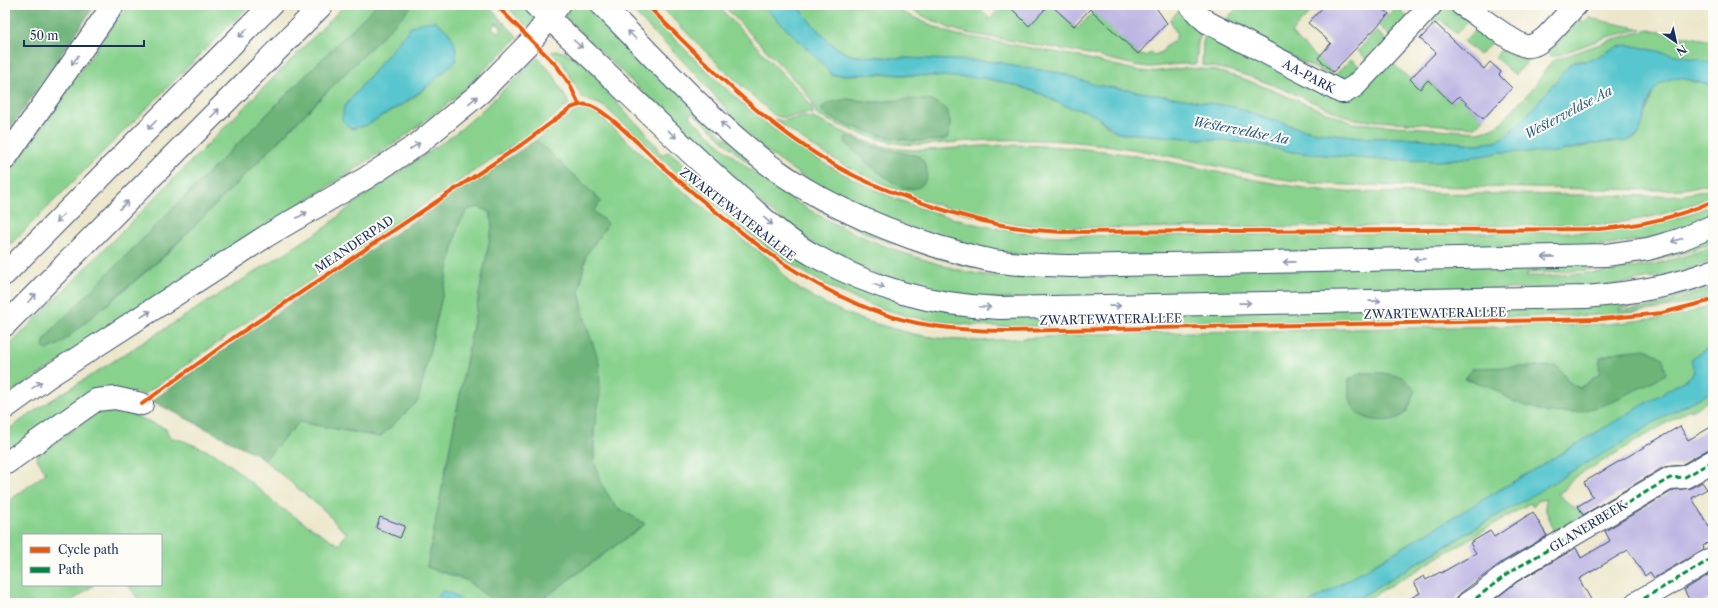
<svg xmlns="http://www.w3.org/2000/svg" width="1718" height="608" font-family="'Libre Caslon Text',serif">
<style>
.green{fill:#88d28e;stroke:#528076;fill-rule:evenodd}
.forest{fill:#6eb479;stroke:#44726c}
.water{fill:#59c6ce;stroke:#3a7a96}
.building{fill:#bdb6e3}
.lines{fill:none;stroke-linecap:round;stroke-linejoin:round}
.minor-casing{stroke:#3a4b6e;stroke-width:24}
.major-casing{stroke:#3a4b6e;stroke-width:24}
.highway-casing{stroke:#3a4b6e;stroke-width:24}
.minor{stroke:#fff;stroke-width:22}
.major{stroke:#fff;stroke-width:22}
.highway{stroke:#fff;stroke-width:22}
.quiet{stroke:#00873e;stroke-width:3;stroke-dasharray:6 3;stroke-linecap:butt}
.cycleway-casing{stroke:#fdfcf7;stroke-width:6}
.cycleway{stroke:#e8590c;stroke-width:4}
.oneway{stroke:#8d97ae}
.labels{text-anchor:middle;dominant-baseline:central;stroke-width:4;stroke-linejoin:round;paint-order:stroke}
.street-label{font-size:12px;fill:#1b2f5e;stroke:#fdfcf7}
.water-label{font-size:13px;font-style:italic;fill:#2e5c80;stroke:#fdfcf7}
</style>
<rect width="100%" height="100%" fill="#fdfcf7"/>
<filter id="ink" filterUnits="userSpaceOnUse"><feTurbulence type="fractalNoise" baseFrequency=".025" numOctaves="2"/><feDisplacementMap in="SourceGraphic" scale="8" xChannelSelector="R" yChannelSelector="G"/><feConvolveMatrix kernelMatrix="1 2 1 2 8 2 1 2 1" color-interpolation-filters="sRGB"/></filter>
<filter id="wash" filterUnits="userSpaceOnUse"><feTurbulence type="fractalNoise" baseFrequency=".012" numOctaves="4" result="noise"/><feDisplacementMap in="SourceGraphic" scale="16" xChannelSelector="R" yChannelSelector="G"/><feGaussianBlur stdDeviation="0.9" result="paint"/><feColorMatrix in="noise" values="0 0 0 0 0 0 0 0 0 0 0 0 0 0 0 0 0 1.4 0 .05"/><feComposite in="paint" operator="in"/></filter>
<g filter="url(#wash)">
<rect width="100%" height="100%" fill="#ece7cb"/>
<path class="green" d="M127,5H250L5,250V179Z
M345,5H376L54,328L44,341L77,330L166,255L413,5H487L502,21L498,25L496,23L492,28L498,33L502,28L499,26L503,22L518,37L455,98L401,139L5,397V350ZM411,27L453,40L456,49L455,61C442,73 404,110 387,112C377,113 355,109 344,107Z
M505,5H524L537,18L528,28Z
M571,5H591L723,136L930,253L1583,264L1713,235V243L1707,245C1648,267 1589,271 1527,273V276C1543,277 1560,275 1576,274C1623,271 1669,264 1713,246V261L1685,271L1606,287L1000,299L963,297L890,281L812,243L751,196L565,17V13ZM692,112C711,127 727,146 746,161C819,220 905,255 996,272V276C969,274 944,266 919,258C825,228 759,184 689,116Z
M626,5H641C679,43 716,82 757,116C840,184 947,229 1055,236L1599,232C1639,230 1675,220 1713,205V217L1653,238L1609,245L1077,257C1059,256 1040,257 1023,255C932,243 842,208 769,153C741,131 721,101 697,76C674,51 650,29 626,5Z
M661,5H717L804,96L813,108V114C800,111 787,122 774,115L720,66L660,6Z
M723,5H762L820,61L832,75L883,74L983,78L1007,83L1042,94L1055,102L1086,111L1096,116L1113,131L1122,134H1138L1252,143L1292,152L1370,159L1445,161L1500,152L1579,148L1595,143L1627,141L1638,136L1653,92L1661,84L1667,79L1681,78L1713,87V183L1683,189L1660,190L1347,185C1321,184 1296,182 1272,177C1210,166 1150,149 1087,143C1049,139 1011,139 973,141C949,142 926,146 903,144C873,140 844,128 817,115L813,103L804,90ZM847,99L875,102L898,100L950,120L949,133L947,138L942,140L912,141L882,136L845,124L824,114L822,108Z
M799,5H894L904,13L947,32L958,35L1076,56L1139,71L1150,72L1186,68L1213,70L1244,79L1353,123L1478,132L1491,129L1501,123L1532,89L1552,61L1614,39L1649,30L1713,41V63L1629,45L1587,61L1576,60L1569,65L1560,77L1529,113L1506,136L1495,142L1475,144L1410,138H1369L1317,132L1298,128L1234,107L1095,85L1061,73L1013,66L999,62L854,56C846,53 838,50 832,44C823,36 803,16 799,5Z
M900,5H976L990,19L1003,5H1008L1029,25L1049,5H1051L1077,29L1094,11L1138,54L1145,56L1151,53L1154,55L1162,52L1166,46L1174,41L1177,35L1170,20L1183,6L1204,27L1198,42L1196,64H1180L1150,67L1139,66L1084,53L966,33L949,28Z
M1232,5H1311L1314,8L1291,33L1335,75L1351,59L1363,70L1348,84L1222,23L1236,9Z
M1396,7L1410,20L1392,38L1378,25Z
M1447,7L1456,10L1470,20L1456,34L1440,19L1434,24L1428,18L1440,8Z
M1589,17L1593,19L1642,29L1607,37L1556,56H1550V51L1580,19L1584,22Z
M1479,26L1497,38L1479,55L1464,41Z
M1208,29L1329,95L1389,60L1420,88L1428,80L1452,103L1459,96L1483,119L1476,127L1360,120L1347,117C1300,97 1252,72 1202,65L1203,42Z
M1376,31L1388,42L1370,62L1358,51Z
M1506,45L1530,57L1529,60L1515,75L1495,57Z
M558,51C586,55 599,84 617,103C626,114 637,124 648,134L646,136L658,147V151L662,154L669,152L722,193L886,297L1583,305L1713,279V286C1683,297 1651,306 1619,308V310C1647,311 1687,298 1713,288V296C1678,307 1645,312 1608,315L1004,327C966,325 930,323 893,312C785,282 689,183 607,109L599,104L582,98L563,64L551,52Z
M538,57L554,76L569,104L545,124L250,320L145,394L107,390L5,458V432L36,410L326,227L361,198L455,134L477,115Z
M587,110L597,113L666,177L737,235L774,262L791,284L825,304L862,320L913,334L944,339L980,341L1095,334L1609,324L1684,315L1713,304V346C1699,353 1691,355 1694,373L1690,377L1309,603H537L645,524L615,506L600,482L594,461V431L587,327L579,292L586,255L608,224L593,211L601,201L536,140L575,112ZM1556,366L1570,383L1579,388L1586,384L1599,374L1578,412L1515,402L1489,386L1466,380ZM1360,373H1383L1403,378L1414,389C1405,420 1400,423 1368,418L1349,380Z
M804,117L813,118C836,128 859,141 883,146C916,154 949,148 982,146C1020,144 1057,146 1094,150C1180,159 1262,188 1348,192L1655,196L1683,195L1713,189V196C1675,213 1639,221 1598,225L1073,228C1050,227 1027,227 1004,222C946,212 878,185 827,155C808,144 791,131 774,119L782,121ZM846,143H863L874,147L918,156C925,161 927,167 927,176L913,189C891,186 862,159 846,143Z
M478,207L491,213L492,227L427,567L466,580L496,603H464L449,592H443L432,603H141L128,585H161V535H23V585H94L69,603H5V504L46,473L36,457L101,409L115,407L166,429L169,437L184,441L215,454L233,467L281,508L339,545L347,532L343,531L326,512L264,460L299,422L380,437L418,401L458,226L467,210Z
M1713,391V398L1691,411L1690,409L1571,480L1564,490L1558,494L1574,508L1578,506L1585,519L1563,533L1551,532L1554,530L1546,511L1545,499L1538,501L1533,507L1530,503L1361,603H1351L1666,415Z"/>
<path class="forest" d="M9,5H95L5,136V10Z
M376,5H413L166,254L60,344L47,350L43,347L44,342L54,328Z
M847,99C857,100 866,102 875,102C895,102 943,90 949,117C951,124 950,132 947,138L942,140L912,141L882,136L845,124L824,114L821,108L828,103Z
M847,136L874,147L918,156C934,168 927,194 905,188C890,184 858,155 846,143L845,138Z
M536,140L601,201L593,211L608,224L586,255L579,292L587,327L599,362L600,393L594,431V461L600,482L615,506L645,524L537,603H496L466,580L427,567L492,227L491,213L479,207L467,210L458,226L418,401L380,437L299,422L264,460L258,455L152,401C277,309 407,226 536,140Z
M1646,349L1663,358L1666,374L1638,389L1604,405L1578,412L1547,413L1515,402L1489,386L1465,379L1473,368L1557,366L1570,383L1579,388L1586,384L1599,374L1600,357L1618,352Z
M1360,373H1383L1403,377L1415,389C1412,396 1411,406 1406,412C1396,424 1367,423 1357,412C1348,403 1349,391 1349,380Z"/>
<path class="water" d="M762,5H799C803,16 823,36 832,44C838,50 846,53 854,56L999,62L1013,66L1061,73L1095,85L1234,107L1298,128L1317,132L1369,138H1410L1475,144L1495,142L1506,136L1529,113L1571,63C1577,59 1581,63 1587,61C1601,57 1614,45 1629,45L1713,63V87C1683,77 1660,68 1647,106C1644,116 1643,126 1638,135L1627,141L1595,143L1557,152H1500L1488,155L1438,161L1370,159L1292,152L1252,143L1138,134L1118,133L1096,116L1086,111L1065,106L1042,94L1007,83L983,78L883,74L832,75L820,61Z
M435,21C451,32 457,40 456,61L429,85L404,103L367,125L351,129L342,120L344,107L411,27L420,23Z
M1713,346V391L1666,415L1614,448L1570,472L1537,493L1475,528L1351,603H1309L1690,377L1694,372L1691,358Z
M443,591L449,592L464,603H453L447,599L441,603H432Z"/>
<g id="blocks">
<path class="building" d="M1008,5H1049L1029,26Z
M1051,5H1154L1167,23L1138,54L1090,9L1074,26Z
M1325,5H1379L1389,14L1333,72L1318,58L1331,43L1308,23Z
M1435,23L1484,69L1490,62L1501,72L1499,75L1512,88L1483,119L1459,96L1452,103L1428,80L1420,89L1410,79L1436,52L1420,39Z
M1680,426L1688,440L1713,426V449L1707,450L1681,465L1664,467L1583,515L1578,506L1593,497L1584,482Z
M1702,482L1707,489L1692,498L1709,527L1713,525V539L1703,546L1704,549L1654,578L1650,572L1645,576L1628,550L1579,579L1593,603H1490L1517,582L1576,548L1581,558L1610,541L1605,531L1674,490L1691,488Z
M1533,512L1547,536L1502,562L1461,593L1457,597L1456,603H1402L1420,593L1414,582L1424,576L1426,580L1440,572L1441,573L1476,553L1470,543L1490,531L1494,537Z
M380,517L405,526L400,538L376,528Z
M1708,575L1713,584V597L1703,603H1691L1684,590Z"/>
</g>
</g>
<g filter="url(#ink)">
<use href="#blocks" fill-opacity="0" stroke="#3a4b6e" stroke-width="1"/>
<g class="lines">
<g class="minor-casing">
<path id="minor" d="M1190,5L1198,14L1207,22L1341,92H1345L1355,86L1431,5
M1462,5C1475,13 1514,44 1526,46C1534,47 1540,42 1546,37L1576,5
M5,464L96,400L115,398L142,404
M1468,603L1479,596L1510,572L1670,478L1685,477L1713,461
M1636,603L1713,558"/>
</g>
<g class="major-casing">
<path id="major" d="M535,5C600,65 662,128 727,186C755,210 782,238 815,256C874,289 931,305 999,308L1586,297C1630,293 1672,287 1713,271
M602,5C656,59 708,118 768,164C818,202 877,227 936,246C957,252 979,259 1001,262C1024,265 1047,265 1070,266L1606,255L1648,249L1679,240L1713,226"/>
</g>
<g class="highway-casing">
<path id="highway" d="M5,159L113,5
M5,274L271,5
M5,325L322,5
M5,408L48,377L268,235L366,178L418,144L480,93L532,40L559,5"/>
</g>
<use href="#minor" class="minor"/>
<use href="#major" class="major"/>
<use href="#highway" class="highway"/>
<path class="quiet" d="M1468,603L1479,596L1510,572L1670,478L1685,477L1713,461
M1636,603L1713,558"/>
<g class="cycleway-casing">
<path id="cycleway" d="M496,5L557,66L570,85L579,104
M647,5C709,67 770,132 849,173C876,187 905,197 934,207C978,221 1014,230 1061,232L1599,229C1639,226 1676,218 1713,201
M142,404L233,338L521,145L571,108C577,106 582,103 588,105C607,109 653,159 671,174C744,236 820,303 917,323C947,329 977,331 1007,331L1601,319L1662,313L1713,300"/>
</g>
<use href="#cycleway" class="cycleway"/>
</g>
<defs><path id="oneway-shaft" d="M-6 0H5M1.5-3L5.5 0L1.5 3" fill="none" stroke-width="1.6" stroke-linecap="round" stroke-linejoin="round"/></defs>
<g class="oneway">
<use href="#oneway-shaft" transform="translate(243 33) rotate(135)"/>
<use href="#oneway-shaft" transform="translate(632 35) rotate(-135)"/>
<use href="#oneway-shaft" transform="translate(578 44) rotate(42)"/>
<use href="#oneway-shaft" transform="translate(75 60) rotate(125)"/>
<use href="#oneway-shaft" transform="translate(473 100) rotate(-41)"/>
<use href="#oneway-shaft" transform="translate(215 113) rotate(-45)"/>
<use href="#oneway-shaft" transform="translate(152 125) rotate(135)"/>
<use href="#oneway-shaft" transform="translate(725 126) rotate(-137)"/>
<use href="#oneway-shaft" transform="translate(672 134) rotate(44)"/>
<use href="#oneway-shaft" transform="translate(415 146) rotate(-34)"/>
<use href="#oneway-shaft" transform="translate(124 205) rotate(-45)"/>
<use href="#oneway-shaft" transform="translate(302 215) rotate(-30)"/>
<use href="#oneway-shaft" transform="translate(60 218) rotate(135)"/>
<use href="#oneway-shaft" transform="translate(768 221) rotate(41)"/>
<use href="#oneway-shaft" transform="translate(1677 240) rotate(162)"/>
<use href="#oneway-shaft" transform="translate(1548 257) rotate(179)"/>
<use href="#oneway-shaft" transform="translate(1419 259) rotate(179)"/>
<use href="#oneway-shaft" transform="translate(1289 262) rotate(179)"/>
<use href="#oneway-shaft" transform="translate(879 286) rotate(18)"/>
<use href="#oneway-shaft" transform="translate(32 298) rotate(-45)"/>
<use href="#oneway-shaft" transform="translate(1375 301) rotate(-1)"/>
<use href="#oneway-shaft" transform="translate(1245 303) rotate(-1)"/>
<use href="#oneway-shaft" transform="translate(1115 306) rotate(-1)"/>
<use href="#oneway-shaft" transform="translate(985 307) rotate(3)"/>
<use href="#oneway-shaft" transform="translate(146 314) rotate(-33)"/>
<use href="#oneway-shaft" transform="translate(37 385) rotate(-35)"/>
</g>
</g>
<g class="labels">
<g class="street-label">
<text transform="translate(1309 76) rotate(28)">AA-PARK</text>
<text transform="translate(738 214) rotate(38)">ZWARTEWATERALLEE</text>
<text transform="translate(354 244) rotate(-34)">MEANDERPAD</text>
<text transform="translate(1435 313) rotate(-1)">ZWARTEWATERALLEE</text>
<text transform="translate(1111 319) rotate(-1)">ZWARTEWATERALLEE</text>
<text transform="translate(1588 526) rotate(-31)">GLANERBEEK</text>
</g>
<g class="water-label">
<text transform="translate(1568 112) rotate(-28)">Westerveldse Aa</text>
<text transform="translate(1241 130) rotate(11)">Westerveldse Aa</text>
</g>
</g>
<rect width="1718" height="608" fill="none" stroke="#fdfcf7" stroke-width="20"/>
<rect x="22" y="534" width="140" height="52" fill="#fdfcf7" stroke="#a3aaba"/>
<rect x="30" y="547" width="20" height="6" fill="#e8590c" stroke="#a3aaba"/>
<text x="58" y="554" font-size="12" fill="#1b2f5e">Cycle path</text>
<rect x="30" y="567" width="20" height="6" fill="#00873e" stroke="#a3aaba"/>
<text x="58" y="574" font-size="12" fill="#1b2f5e">Path</text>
<g transform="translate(1676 42) rotate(146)" stroke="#fdfcf7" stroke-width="3" paint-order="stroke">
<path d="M0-3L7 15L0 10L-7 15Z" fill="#1b2f5e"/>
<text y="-6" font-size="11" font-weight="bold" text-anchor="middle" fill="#1b2f5e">N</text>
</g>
<path d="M24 40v6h120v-6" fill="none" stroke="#1b2f5e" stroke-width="2"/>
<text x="30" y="40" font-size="12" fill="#1b2f5e" stroke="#fdfcf7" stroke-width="3" paint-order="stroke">50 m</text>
</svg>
